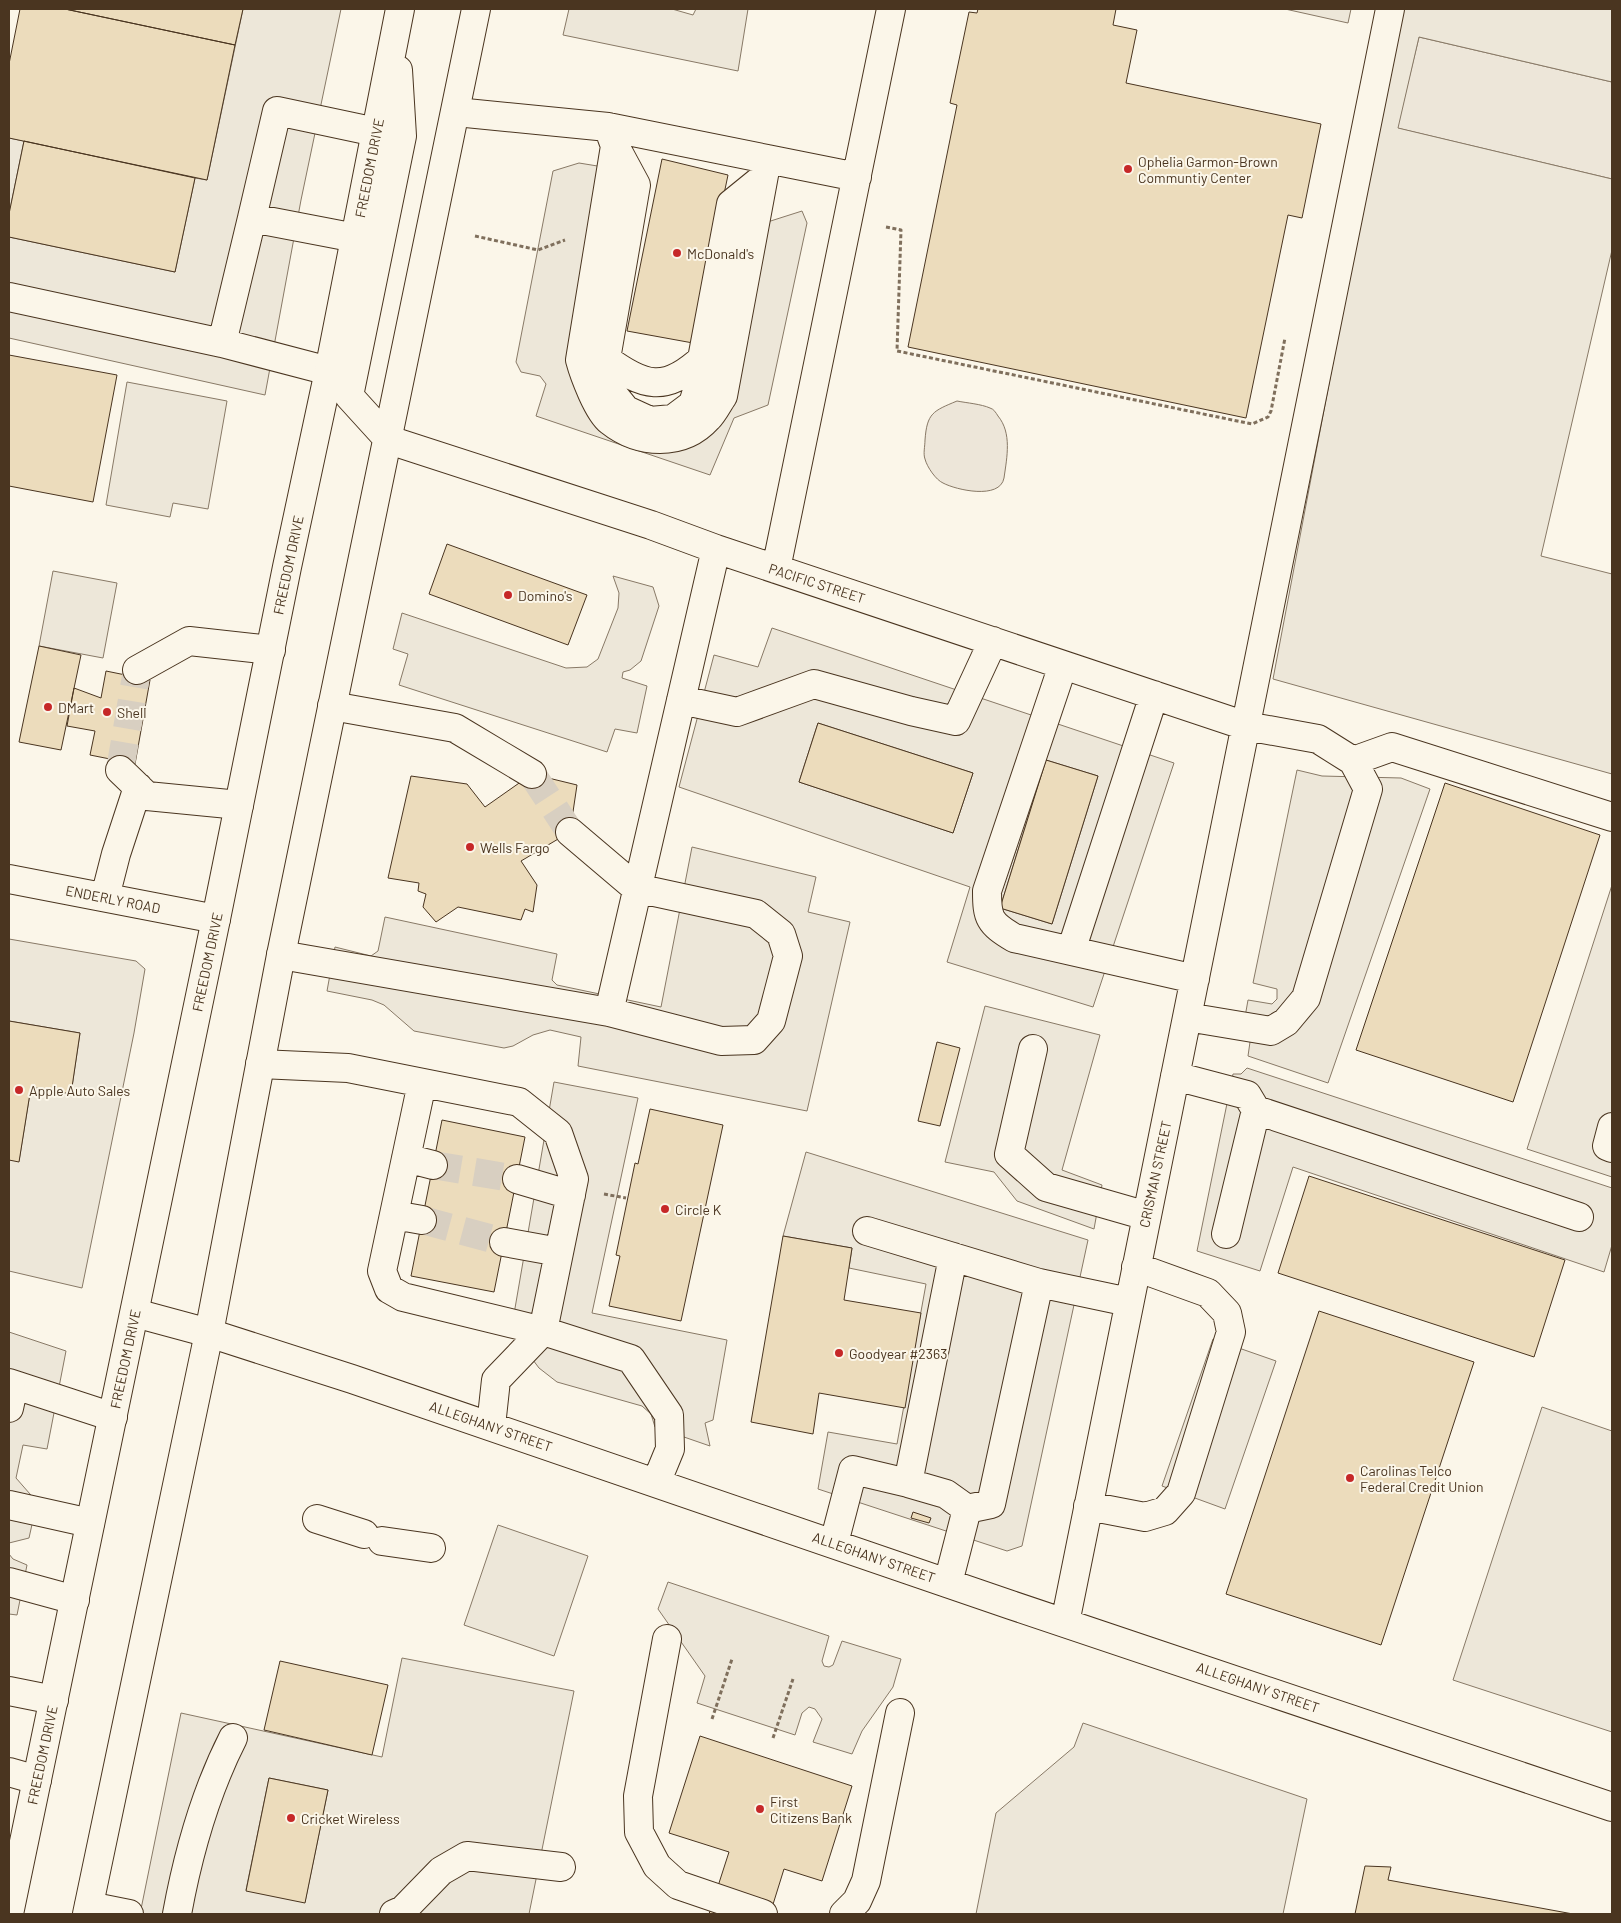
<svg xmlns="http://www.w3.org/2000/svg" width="1621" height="1923" font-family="Barlow,sans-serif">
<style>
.green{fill:#ede6d9;stroke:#887966}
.parking{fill:#ede7d9;stroke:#887966;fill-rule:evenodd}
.building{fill:#ecdcbc;stroke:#4a3520}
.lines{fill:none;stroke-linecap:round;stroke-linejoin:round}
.minor-tunnel{stroke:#d8cfc1;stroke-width:28;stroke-dasharray:28 14;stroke-linecap:butt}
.minor-casing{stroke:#4a3520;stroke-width:30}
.major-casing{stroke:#4a3520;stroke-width:30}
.path{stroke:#7f6f5c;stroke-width:3;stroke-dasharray:4 2.5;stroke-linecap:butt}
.minor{stroke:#fbf6e9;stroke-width:28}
.major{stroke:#fbf6e9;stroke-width:28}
.poi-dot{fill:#c62828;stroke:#fbf6e9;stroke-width:2}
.labels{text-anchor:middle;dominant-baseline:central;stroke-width:4;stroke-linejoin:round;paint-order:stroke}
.poi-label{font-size:14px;fill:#4a3520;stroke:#fbf6e9;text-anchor:start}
.street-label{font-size:14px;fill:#4a3520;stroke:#fbf6e9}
</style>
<rect width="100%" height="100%" fill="#fbf6e9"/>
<path class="green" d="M1419,37L1612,82V179L1397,128Z
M957,401C967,403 981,404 990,408C994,409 996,413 998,416C1012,433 1007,457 1004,478C1000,500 956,490 943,483C936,480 927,467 925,459C923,454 925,446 925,440C927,413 933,411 957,401Z"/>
<path class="parking" d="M243,9H341L301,200L265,395L9,338V237L175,272L195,178L207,180Z
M569,9H672L693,15L696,9H748L738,71L563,35Z
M1285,9H1351L1348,23Z
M1400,9H1612V82L1419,37L1398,128L1612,179V250L1541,556L1612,574V774L1273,679Z
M9,138L24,141L9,214Z
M579,163L622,170L610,406L682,427L733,233L802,211L807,223L768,405L734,418L710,475L536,416L546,384L540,376L521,372L516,362L553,171Z
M127,382L227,401L208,509L173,503L170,517L106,505Z
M53,571L117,583L103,658L39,646Z
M613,576L653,587L659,606L641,661L630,670L623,672L622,678L647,686L637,733L615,729L607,752L399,685L408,654L393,649L402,613L566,668L587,667L598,659L618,608L619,593Z
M772,628L1174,763L1093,1007L947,962L970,887L679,787L714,655L758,667ZM818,723L973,773L953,833L799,782ZM1046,760L1098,776L1052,924L1000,908Z
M1297,770L1322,776L1401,778L1430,789L1328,1083L1248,1056L1250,1042L1242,1034L1248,1000L1272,1004L1277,999V989L1253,983Z
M692,847L816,877L808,912L850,922L807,1111L578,1066L581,1037L550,1030L533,1035L513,1046L504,1048L414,1031L384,1005L372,1000L327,991L335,947L371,956L378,951L385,917L557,954L552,980L557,985L661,1007Z
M1612,885V1177L1527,1149Z
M9,939L136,961L145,969L134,1033L82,1288L9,1271V1160L19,1161L31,1087L71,1093L80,1033L9,1021Z
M985,1006L1100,1035L1062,1170L1102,1185L1094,1229L1017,1201L994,1172L945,1162Z
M1247,1068L1612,1188V1245L1604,1272L1293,1167L1260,1271L1197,1251L1233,1074H1241Z
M554,1082L638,1098L592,1313L727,1340L713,1420L705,1423L710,1446L655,1427L651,1414L642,1406L557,1382L539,1368L518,1340L514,1314Z
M806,1152L1088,1240L1022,1546L1007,1551L818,1489L828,1432L897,1444L926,1284L849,1268L852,1248L783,1236Z
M9,1332L66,1351L47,1449L23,1445L16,1478L37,1502L29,1538L9,1543Z
M1213,1339L1276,1361L1225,1509L1162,1486Z
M1542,1407L1612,1431V1732L1453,1680Z
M498,1525L588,1556L554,1656L464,1625Z
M9,1554L13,1559L27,1565L17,1615L9,1614Z
M668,1582L829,1636L822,1661L824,1666L829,1667L833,1665L842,1641L901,1659L893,1687L862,1731L852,1754L813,1742L822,1719L815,1709L809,1707L802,1713L795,1735L697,1703L705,1676L658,1609Z
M402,1658L574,1691L529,1914H140L181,1713L382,1757ZM269,1778L328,1790L305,1902L246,1890Z
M1083,1723L1307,1799L1283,1914H976L996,1813L1074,1747Z"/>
<path class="building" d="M20,9H65L235,45L207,180L9,138V64Z
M65,9H243L235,45Z
M978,9H1116L1113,25L1137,30L1126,83L1321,124L1302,218L1288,215L1246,418L908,347L957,105L950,103L969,12L977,13Z
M24,141L195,178L175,272L9,237V214Z
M662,159L728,175L693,343L627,331Z
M9,355L117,375L93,502L9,486Z
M447,544L587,595L568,645L429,594Z
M39,646L81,655L61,750L19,742Z
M106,671L150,680L135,764L90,755L95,731L67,726L74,688L101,698Z
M818,723L973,773L953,833L799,782Z
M1046,760L1098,776L1052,924L1000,908Z
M532,774L577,785L570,832L521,861L537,885L533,912L525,909L521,920L458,907L436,922L423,907L426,894L418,891L419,883L388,878L411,776L467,784L485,807Z
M1445,783L1600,835L1513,1102L1356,1050Z
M9,1021L80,1033L71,1094L31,1087L19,1162L9,1160Z
M937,1042L960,1048L940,1126L918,1121Z
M650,1109L723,1125L681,1321L609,1306L620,1256L616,1255L635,1163L638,1164Z
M442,1120L525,1137L494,1292L411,1276Z
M1309,1176L1565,1260L1534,1357L1278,1273Z
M783,1236L852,1248L844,1300L921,1313L905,1408L819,1393L813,1434L751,1422Z
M1319,1311L1474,1362L1381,1645L1226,1594Z
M913,1512L931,1518L929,1523L911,1518Z
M280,1661L388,1685L372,1755L264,1730Z
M700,1736L852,1786L822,1881L784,1869L770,1914H709L729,1852L669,1833Z
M269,1778L328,1790L305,1903L246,1891Z
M1365,1866L1391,1867L1388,1880L1573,1914H1355Z"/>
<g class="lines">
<path class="minor-tunnel" d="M120,770L137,670
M532,774L570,832
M433,1165L517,1179
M422,1220L504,1242"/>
<g class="minor-casing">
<path id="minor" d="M456,112L608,127
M608,127L767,159L723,396C718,403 714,412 708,418C682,447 639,444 610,421C598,412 584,375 580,360L615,146Z
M615,146L636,185L606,359L613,394L626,410L650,421L673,419L693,404L701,377L702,359L731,204L763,178
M767,159L857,177
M252,218L277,111L376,132
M9,297L222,343L329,371
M222,343L252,218L356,238
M606,359C644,387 665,393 702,359
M389,440L651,525L716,549L1246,726L1318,739L1353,761L1368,789L1306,998L1286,1022L1271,1031L1187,1017
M776,569L891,9
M1063,665L987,891C987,918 989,923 1014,938L1195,979
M137,670L189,641L271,650
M681,700L737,712L814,684L911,711L956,721L993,641
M332,706L455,728L532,774
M1353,761L1392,747L1612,817
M120,770L147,796L239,805
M9,879L216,919
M105,897L116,854L138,787
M1071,951L1154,695
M281,955L609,1012L721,1041L754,1040L771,1021L788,956L781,934L756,914L636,888L570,832
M609,1012L716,549
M1033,1049L1009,1154L1046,1187L1147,1216
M260,1064L348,1068L519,1102L558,1133L574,1179L543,1331L496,1380L491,1426
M1175,1076L1247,1095L1256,1110L1226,1234
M422,1083L382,1271L389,1289L403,1297L543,1331L631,1359L669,1415L670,1449L656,1483
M1256,1110L1579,1217
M1612,1127L1607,1146L1612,1148
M406,1158L433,1165
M517,1179L571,1195
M394,1215L422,1220
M867,1231L1039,1283L1129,1302
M504,1242L559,1252
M953,1257L908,1483L946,1494L967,1509L991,1504L1039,1283
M135,1313L209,1333L352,1379L1011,1605L1612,1807
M9,1383L113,1417
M9,1408L14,1385
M9,1505L90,1523
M1088,1506L1145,1517L1165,1511L1181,1493L1231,1332L1227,1313L1208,1293L1136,1267
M317,1519L364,1534
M382,1541L431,1548
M834,1543L853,1470L908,1483
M9,1582L75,1600
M948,1583L967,1509
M1065,1623L1390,9
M667,1639L638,1796L639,1832L657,1866L678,1885L763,1914
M9,1691L54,1700
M9,1772L37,1780
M89,1906L129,1914
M177,1914C188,1854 205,1793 233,1738
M394,1914L403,1910L441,1871L467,1856L561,1867
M844,1914L857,1901L866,1881L900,1713"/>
</g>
<g class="major-casing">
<path id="major" d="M389,440L349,396L402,136L398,70
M9,1914L216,919L287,567L329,371L400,9
M87,1914L209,1333L281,955L476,9"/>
</g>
<path class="path" d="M886,227L901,230L897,351L1252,424L1268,417L1271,411L1285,338
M475,236L538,250L565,240
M604,1194L626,1198
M712,1719L732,1659
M773,1738L793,1679"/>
<use href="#minor" class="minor"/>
<use href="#major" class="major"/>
</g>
<g class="poi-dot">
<circle cx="1128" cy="169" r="5"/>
<circle cx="677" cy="253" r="5"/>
<circle cx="508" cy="595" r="5"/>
<circle cx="48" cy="707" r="5"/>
<circle cx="107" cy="712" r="5"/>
<circle cx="470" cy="847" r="5"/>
<circle cx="19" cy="1090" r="5"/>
<circle cx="665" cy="1209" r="5"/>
<circle cx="839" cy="1353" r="5"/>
<circle cx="1350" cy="1478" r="5"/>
<circle cx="760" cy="1809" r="5"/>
<circle cx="291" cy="1818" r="5"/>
</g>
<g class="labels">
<g class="poi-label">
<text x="1138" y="161">Ophelia Garmon-Brown<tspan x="1138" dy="16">Communtiy Center</tspan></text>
<text x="687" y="253">McDonald's</text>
<text x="518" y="595">Domino's</text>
<text x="58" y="707">DMart</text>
<text x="117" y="712">Shell</text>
<text x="480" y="847">Wells Fargo</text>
<text x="29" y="1090">Apple Auto Sales</text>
<text x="675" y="1209">Circle K</text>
<text x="849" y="1353">Goodyear #2363</text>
<text x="1360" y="1470">Carolinas Telco<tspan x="1360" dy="16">Federal Credit Union</tspan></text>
<text x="770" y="1801">First<tspan x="770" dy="16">Citizens Bank</tspan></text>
<text x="301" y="1818">Cricket Wireless</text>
</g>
<g class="street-label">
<text transform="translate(369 168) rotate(-79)">FREEDOM DRIVE</text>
<text transform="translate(288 565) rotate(-78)">FREEDOM DRIVE</text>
<text transform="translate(817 583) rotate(18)">PACIFIC STREET</text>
<text transform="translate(113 899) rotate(11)">ENDERLY ROAD</text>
<text transform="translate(207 962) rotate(-78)">FREEDOM DRIVE</text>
<text transform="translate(1155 1174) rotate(-78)">CRISMAN STREET</text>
<text transform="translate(125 1359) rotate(-78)">FREEDOM DRIVE</text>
<text transform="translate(491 1426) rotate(19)">ALLEGHANY STREET</text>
<text transform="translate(874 1557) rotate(19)">ALLEGHANY STREET</text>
<text transform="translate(1258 1687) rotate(19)">ALLEGHANY STREET</text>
<text transform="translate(42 1755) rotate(-78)">FREEDOM DRIVE</text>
</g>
</g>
<rect width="1621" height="1923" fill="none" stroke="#4a3520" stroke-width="20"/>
</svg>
